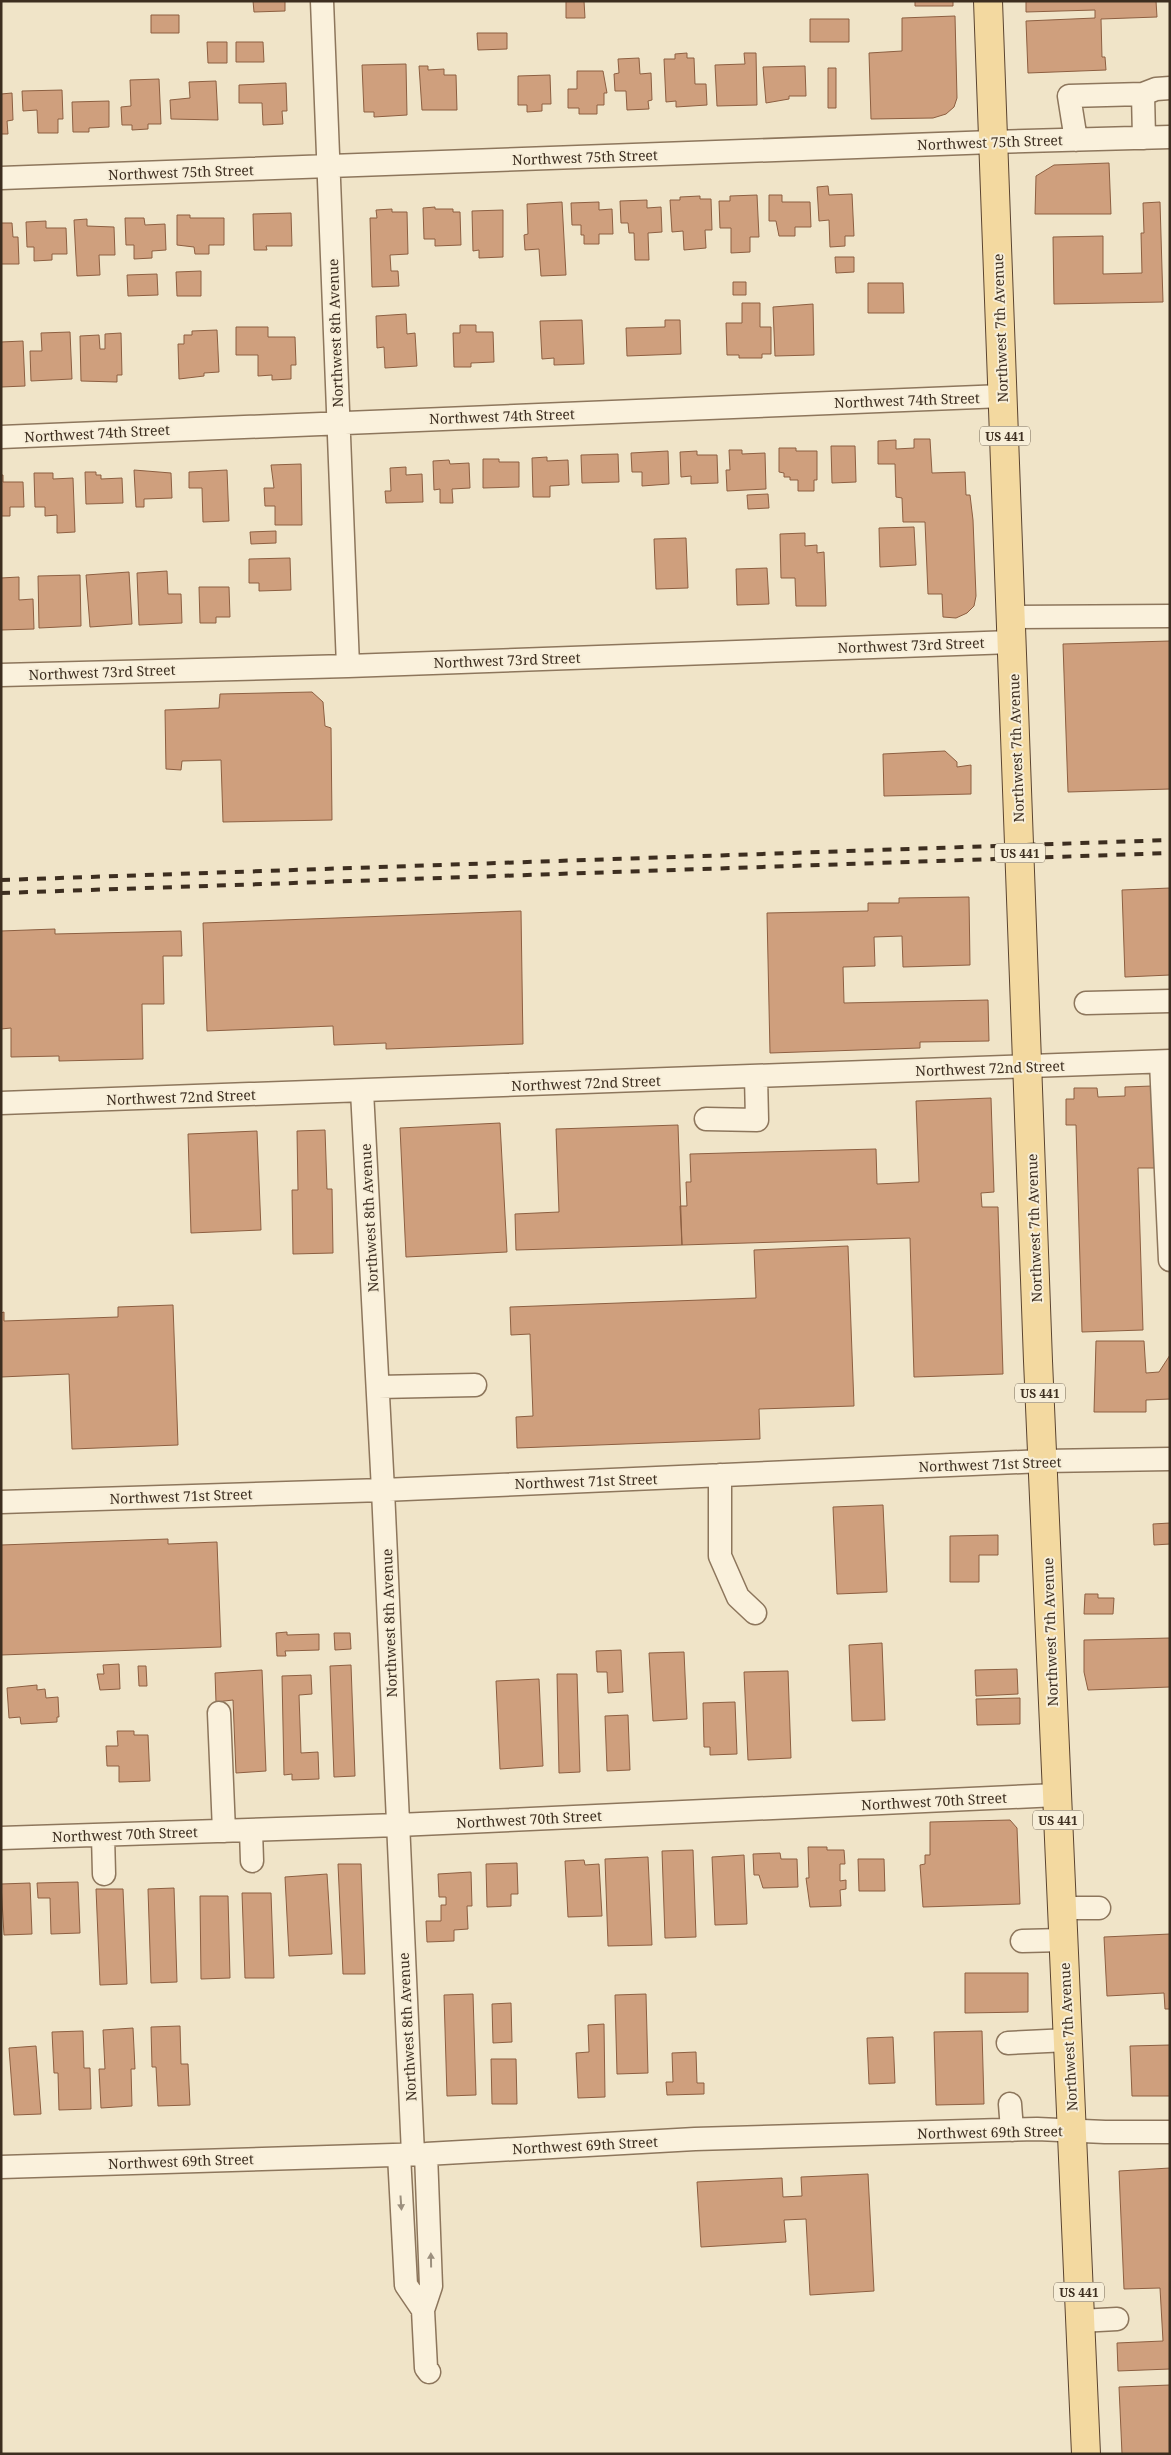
<svg xmlns="http://www.w3.org/2000/svg" width="1171" height="2455" font-family="'Noto Serif',serif">
<style>
.building{fill:#cf9f7d;stroke:#8d5f41}
.lines{fill:none;stroke-linecap:round;stroke-linejoin:round}
.minor-casing{stroke:#8d765c;stroke-width:25}
.major-casing{stroke:#5b4430;stroke-width:30}
.minor{stroke:#faf1dc;stroke-width:22}
.major{stroke:#f3d9a0;stroke-width:28}
.rail{stroke:#3d2e20;stroke-width:4;stroke-dasharray:9 9;stroke-linecap:butt}
.oneway{fill:#9c907e}
.labels{text-anchor:middle;dominant-baseline:central;stroke-width:4;stroke-linejoin:round;paint-order:stroke}
.shield{fill:#f7eed8;stroke:#756857;stroke-width:1}
.shield-label{font-size:12px;font-weight:bold;fill:#3d2e20}
.street-label{font-size:14px;fill:#3d2e20;stroke:#f7eed8}
</style>
<rect width="100%" height="100%" fill="#f0e4c8"/>
<path class="building" d="M253,1H285V11L254,12Z
M562,1H584L585,18H566V1Z
M915,1H953V6H915Z
M1026,1H1156L1157,17L1101,19L1102,57H1105L1106,70L1028,73L1026,21L1095,18V10L1026,12Z
M151,15H179V33H151Z
M955,16L957,98L954,107L946,114L933,118L871,119L869,53L902,51V18Z
M810,19H849V42H810Z
M477,33H507V49L478,50Z
M207,42H227V63H208Z
M236,42H263L264,62H236Z
M687,53V58H694L695,84H706L707,105L676,107V101L666,102L664,59H675V54Z
M744,53H756L757,105L717,106L715,65L745,64Z
M639,58L640,74L651,73L652,100L648,101L649,109L627,110L626,91H615L614,74L619,73L618,59Z
M406,64L407,115L374,117V112H364L362,65Z
M419,66H428V70L444,69V75H456L457,110H422Z
M805,66L806,96H789V99L766,103L763,67Z
M828,68H836V108H828Z
M577,71H603L607,93H604V105H597V114H579V108H568V89H577Z
M550,75L551,104H542V111L527,112V105H518V76Z
M159,79L161,124H148V129L132,130V125H122L121,107L131,106L130,80Z
M216,81L218,120L171,119L170,100L190,98L189,82Z
M286,83L287,111H282L283,124L263,125L262,103H239V85Z
M62,90L63,119H58V133H38L37,110L23,111L22,91Z
M12,93L13,120L7,121L8,134H1V94Z
M109,101V127L89,128V132H73L72,102Z
M1109,163L1111,214H1035L1036,176L1054,165Z
M828,186L829,195L852,194L854,236H845V246L830,247L829,220L819,221L817,187Z
M757,195L759,237H750V252L731,253V228H720L719,201H730V196Z
M769,195H782V202H810L811,227H795V236H779L776,221H769Z
M700,196V199H711L712,230H705L706,248L684,250L683,231L672,232L670,200H680V197Z
M647,200V208L661,207L662,232L648,233L649,260H635L634,233H629L628,223H621L620,201Z
M562,202L566,275L541,276L539,249L525,250L524,235L528,234L527,204Z
M599,202V210L612,209L613,234H599V244H584V235H581V225H572L571,203Z
M1160,202L1163,302L1054,304L1053,237L1103,236V274L1142,273L1141,233H1144L1143,203Z
M435,207V209H453V212H460L461,245L435,246V239H424L423,208Z
M392,209V212H407L408,254L390,255L391,271H398L399,286L372,287L370,218H377L376,210Z
M503,210V257L479,258V250L473,251L472,211Z
M291,213L292,246H266L267,250H254L253,214Z
M177,215H190V218H224V245H209V254H195L194,247L177,245Z
M125,218H144L145,225L165,224L166,250L152,251V258L134,259V245H126Z
M87,219V226L114,227L115,255H99L100,275L77,276L74,220Z
M46,221V228H66L67,254H52V260L34,261V247H27L26,222Z
M1,223H12L13,237H18L19,264H1Z
M835,257H854V272L836,273Z
M201,271V296H177L176,272Z
M157,274L158,295L128,296L127,275Z
M733,282H746V295H733Z
M868,283H903L904,313H868Z
M742,303H760V327H771V354H762V358H739V355H727L726,323H742Z
M813,304L814,355L775,356L773,307Z
M406,314L407,334L415,333L417,366L385,368L384,347L377,348L376,316Z
M582,320L584,364L554,365V358L542,359L540,321Z
M665,320H680L681,354L627,356L626,328L665,327Z
M460,325H476V332H493L494,362L471,363V367H454L453,333H460Z
M236,327H268V337H295L296,365H291V379L272,380V375L258,376V355H236Z
M217,330L219,372L204,373V376L179,379L178,344H184V335H192V331Z
M70,332L72,379L31,381L30,351H42L41,333Z
M121,333L122,375H117V382L81,381L80,336L99,335L100,349H105V334Z
M23,341L25,386L1,387V342Z
M914,439H930L932,473L965,472L966,495H970L973,520L976,596L974,606L967,613L956,618L943,617L942,594H928L925,522H903L902,498L896,497L895,464H878V441L896,440V449L914,448Z
M831,446H855L856,482L832,483Z
M779,448H796V451H817V480H814V491H798V480H790V477H784V473L779,472Z
M729,450H742V454L765,453L766,489L727,491L726,470H730Z
M668,451L669,484L642,486V472H632L631,453Z
M697,451V455H717L718,483L691,484V476L681,477L680,452Z
M618,454L619,482L582,483L581,455Z
M547,457V461L568,460L569,485L550,486V497H533L532,458Z
M483,459H499V462H519V487L483,488Z
M449,460L450,464L469,463L470,488L452,489L453,503H440V489L434,490L433,461Z
M301,464L302,525H275V506H265L264,488H274L271,465Z
M406,467V475L422,474L423,502L386,503L385,491H391L390,468Z
M134,470L171,473L172,498L144,499V507H136Z
M227,470L229,521L203,522L202,488H189V472Z
M85,472H96V475H101V479L122,478L123,503L86,504Z
M34,473H53V479L73,478L75,532L57,533V515L45,516V507H35Z
M1,475H3V482H23L24,507H10V516H1Z
M768,494L769,508L748,509L747,495Z
M914,527L916,565L880,567L879,528Z
M276,531V543L251,544L250,532Z
M805,533V546L817,545V553L824,552L826,606H796L795,578H781L780,534Z
M686,538L688,588L656,589L654,539Z
M290,558L291,590L259,591V583H249V559Z
M767,568L769,604L737,605L736,569Z
M167,571L168,594H181L182,623L139,625L137,573Z
M129,572L132,624L90,627L86,575Z
M80,575L81,626L39,628L38,576Z
M19,577V600L33,599L34,629L1,630V578Z
M199,587H229L230,617H216V623H200Z
M1170,641V789L1068,792L1063,644Z
M312,692L323,702L325,726L331,728L332,820L223,822L221,760L182,761L181,770L166,769L165,710L219,708L220,694Z
M945,751L957,762V767L971,765V794L884,796L883,754Z
M1170,888V975L1125,977L1122,890Z
M969,897L970,965L903,967L902,936L874,937L875,966L843,967L844,1003L988,1000L989,1041L920,1042V1048L770,1053L767,913L868,911V903H899V898Z
M521,911L523,1044L386,1049V1043L334,1045L333,1026L207,1031L203,923Z
M55,929V934L181,931L182,956H163L164,1004H142L143,1059L59,1061V1056L11,1057V1028L1,1029V931Z
M1152,1086L1158,1168H1138L1143,1330L1082,1332L1076,1125H1066V1099H1074V1088H1097L1098,1097L1125,1096V1087Z
M991,1098L994,1192L981,1193L982,1207H998L1003,1374L914,1377L910,1238L682,1245L680,1206H687L686,1182H691L690,1154L876,1149L877,1184L919,1182L916,1101Z
M500,1123L507,1252L406,1257L400,1128Z
M678,1125L682,1245L516,1250L515,1214L559,1212L556,1129Z
M325,1130L327,1189H332L333,1253L293,1254L292,1190H298L297,1131Z
M257,1131L261,1230L191,1233L188,1134Z
M848,1246L854,1406L759,1409L760,1439L517,1448L516,1417L533,1416L530,1334L511,1335L510,1307L756,1298L754,1250Z
M173,1305L178,1445L72,1449L69,1374L1,1377V1313L4,1312V1321L118,1317V1307Z
M1096,1341H1144L1146,1373L1159,1372L1170,1355V1399L1146,1400V1412H1094Z
M883,1505L887,1592L837,1594L833,1507Z
M1170,1523V1544L1154,1545L1153,1524Z
M998,1535V1555H979V1582H950V1536Z
M168,1539V1544L217,1542L221,1647L1,1655V1545Z
M1085,1594H1098V1598H1114L1113,1614H1084Z
M287,1632V1635L319,1634V1650L285,1651L286,1656H277L276,1633Z
M334,1633H350L351,1649L335,1650Z
M1170,1638V1687L1088,1690L1084,1672V1640Z
M882,1643L885,1720L852,1721L849,1645Z
M621,1650L623,1692L608,1693L607,1672H597L596,1651Z
M684,1652L687,1719L653,1721L649,1653Z
M119,1664L120,1689L100,1690L97,1674H104L103,1665Z
M351,1665L355,1776L334,1777L330,1666Z
M138,1666H146L147,1686H139Z
M1017,1669L1018,1694L976,1696L975,1670Z
M262,1670L266,1771L236,1773L233,1700L216,1702L215,1673Z
M788,1671L791,1758L748,1760L744,1672Z
M557,1674H577L580,1772L559,1773Z
M311,1675L312,1694L299,1695L301,1753L318,1752L319,1779L292,1780V1774L284,1775L282,1676Z
M539,1679L543,1766L500,1769L496,1681Z
M37,1685V1690L45,1689L46,1698L58,1697L59,1717H57V1722L21,1724L20,1717L9,1718L7,1688Z
M1020,1698V1724L977,1725L976,1699Z
M735,1702L737,1754L710,1755V1747H704L703,1703Z
M628,1715L630,1770L607,1771L605,1716Z
M117,1731H134V1735H148L150,1781L119,1782V1766H107L106,1746H118Z
M1010,1820L1017,1828L1020,1904L923,1907L920,1865L925,1864V1855H930V1822Z
M808,1847H827V1850H844L845,1864H840V1881L846,1880V1889L840,1890L841,1906L810,1907L806,1878H809Z
M693,1850L696,1937L665,1938L662,1851Z
M780,1853L781,1859H797L798,1887L763,1888L759,1875H754L753,1854Z
M744,1855L747,1924L715,1925L712,1857Z
M648,1857L652,1945L608,1946L605,1859Z
M858,1859H884L885,1891H859Z
M584,1860L585,1865L599,1864L602,1916L568,1917L565,1861Z
M517,1863L518,1894H511V1906L487,1907L486,1864Z
M338,1864H361L365,1974H343Z
M471,1872L472,1906H467L468,1929L454,1930V1941L427,1942L426,1921H441V1905H446V1897H439L438,1874Z
M327,1874L332,1954L289,1956L285,1877Z
M78,1882L80,1933L51,1934L50,1898H38L37,1883Z
M30,1883L32,1934L4,1935L1,1884Z
M174,1888L177,1982L151,1983L148,1889Z
M96,1889H123L127,1984L100,1985Z
M242,1893H271L274,1978H245Z
M200,1896H228L230,1978L201,1979Z
M1170,1934V2009H1165L1164,1993L1107,1996L1104,1937Z
M965,1973H1028V2012L965,2013Z
M473,1994L476,2095L447,2096L444,1995Z
M646,1994L648,2073L617,2074L615,1995Z
M511,2003L512,2042L493,2043L492,2004Z
M604,2024L605,2097L578,2098L576,2053L589,2052L588,2025Z
M180,2026L181,2064H188L190,2105L158,2106L156,2067H152L151,2027Z
M133,2028L135,2069H131L132,2106L101,2108L99,2069H105L103,2030Z
M83,2031L84,2068H90L91,2109L59,2110L58,2073H54L52,2032Z
M982,2031L984,2104L936,2105L934,2032Z
M893,2037L895,2083L869,2084L867,2038Z
M1170,2045V2096H1132L1130,2046Z
M36,2046L41,2114L14,2115L9,2048Z
M696,2052L697,2083H704V2094L667,2095L666,2082H673L672,2053Z
M491,2059H516L517,2104H492Z
M1170,2168V2369L1118,2371L1117,2343L1163,2341L1160,2288L1124,2289L1119,2171Z
M868,2174L874,2291L810,2295L806,2219L784,2220L786,2242L701,2247L697,2182L782,2178L783,2197L802,2196L801,2177Z
M1170,2385V2454H1122L1119,2387Z"/>
<g class="lines">
<g class="minor-casing">
<path id="minor" d="M322,1L348,666
M1143,94L1156,89L1170,88
M1076,140L1069,96L1143,94L1144,138
M1,178L993,142L1170,137
M1,437L1003,396
M1011,617L1170,616
M1,675L348,666L1012,642
M1086,1003L1170,1001
M1161,1062L1170,1260
M362,1091L383,1490L413,2154
M1,1103L1170,1061
M706,1119L757,1120L756,1076
M378,1387L475,1385
M720,1475V1556L738,1597L755,1613
M1,1502L383,1490L1043,1461L1170,1459
M219,1713L224,1831
M251,1830L252,1861
M103,1835L104,1874
M1,1838L398,1825L1057,1795
M1062,1908H1099
M1022,1941L1063,1940
M1008,2043L1068,2040
M1010,2104L1012,2130
M399,2155L406,2285L423,2310L431,2286L426,2154
M1,2167L426,2154L695,2139L1037,2129L1105,2132H1170
M423,2310L426,2368L429,2372
M1080,2321L1117,2319"/>
</g>
<g class="major-casing">
<path id="major" d="M988,1L1038,1361L1086,2454"/>
</g>
<use href="#minor" class="minor"/>
<use href="#major" class="major"/>
<path class="rail" d="M1,880L1170,840
M1,893L1170,853"/>
</g>
<defs><path id="oneway-solid" d="M-6-.8H1V-3.2L6.5 0L1 3.2V.8H-6Z" transform="scale(1.25)"/></defs>
<g class="oneway">
<use href="#oneway-solid" transform="translate(401 2203) rotate(86)"/>
<use href="#oneway-solid" transform="translate(431 2260) rotate(-91)"/>
</g>
<g class="labels">
<g class="shield">
<rect x="980" y="426.5" width="50" height="19" rx="4"/>
<rect x="995" y="843.5" width="50" height="19" rx="4"/>
<rect x="1015" y="1383.5" width="50" height="19" rx="4"/>
<rect x="1033" y="1810.5" width="50" height="19" rx="4"/>
<rect x="1054" y="2282.5" width="50" height="19" rx="4"/>
</g>
<g class="shield-label">
<text x="1005" y="436">US 441</text>
<text x="1020" y="853">US 441</text>
<text x="1040" y="1393">US 441</text>
<text x="1058" y="1820">US 441</text>
<text x="1079" y="2292">US 441</text>
</g>
<g class="street-label">
<text transform="translate(990 142) rotate(-2)">Northwest 75th Street</text>
<text transform="translate(585 157) rotate(-2)">Northwest 75th Street</text>
<text transform="translate(181 172) rotate(-2)">Northwest 75th Street</text>
<text transform="translate(1000 328) rotate(-92)">Northwest 7th Avenue</text>
<text transform="translate(335 333) rotate(-92)">Northwest 8th Avenue</text>
<text transform="translate(907 400) rotate(-2)">Northwest 74th Street</text>
<text transform="translate(502 416) rotate(-2)">Northwest 74th Street</text>
<text transform="translate(97 433) rotate(-3)">Northwest 74th Street</text>
<text transform="translate(911 645) rotate(-2)">Northwest 73rd Street</text>
<text transform="translate(507 660) rotate(-2)">Northwest 73rd Street</text>
<text transform="translate(102 672) rotate(-2)">Northwest 73rd Street</text>
<text transform="translate(1016 748) rotate(-92)">Northwest 7th Avenue</text>
<text transform="translate(990 1068) rotate(-2)">Northwest 72nd Street</text>
<text transform="translate(586 1083) rotate(-2)">Northwest 72nd Street</text>
<text transform="translate(181 1097) rotate(-2)">Northwest 72nd Street</text>
<text transform="translate(369 1218) rotate(-93)">Northwest 8th Avenue</text>
<text transform="translate(1034 1228) rotate(-92)">Northwest 7th Avenue</text>
<text transform="translate(990 1464) rotate(-2)">Northwest 71st Street</text>
<text transform="translate(586 1481) rotate(-2)">Northwest 71st Street</text>
<text transform="translate(181 1496) rotate(-2)">Northwest 71st Street</text>
<text transform="translate(389 1623) rotate(-92)">Northwest 8th Avenue</text>
<text transform="translate(1050 1632) rotate(-92)">Northwest 7th Avenue</text>
<text transform="translate(934 1801) rotate(-3)">Northwest 70th Street</text>
<text transform="translate(529 1819) rotate(-3)">Northwest 70th Street</text>
<text transform="translate(125 1834) rotate(-2)">Northwest 70th Street</text>
<text transform="translate(407 2027) rotate(-93)">Northwest 8th Avenue</text>
<text transform="translate(1068 2037) rotate(-93)">Northwest 7th Avenue</text>
<text transform="translate(990 2132) rotate(-1)">Northwest 69th Street</text>
<text transform="translate(585 2145) rotate(-3)">Northwest 69th Street</text>
<text transform="translate(181 2161) rotate(-2)">Northwest 69th Street</text>
</g>
</g>
<rect width="1171" height="2455" fill="none" stroke="#3d2e20" stroke-width="5"/>
</svg>
